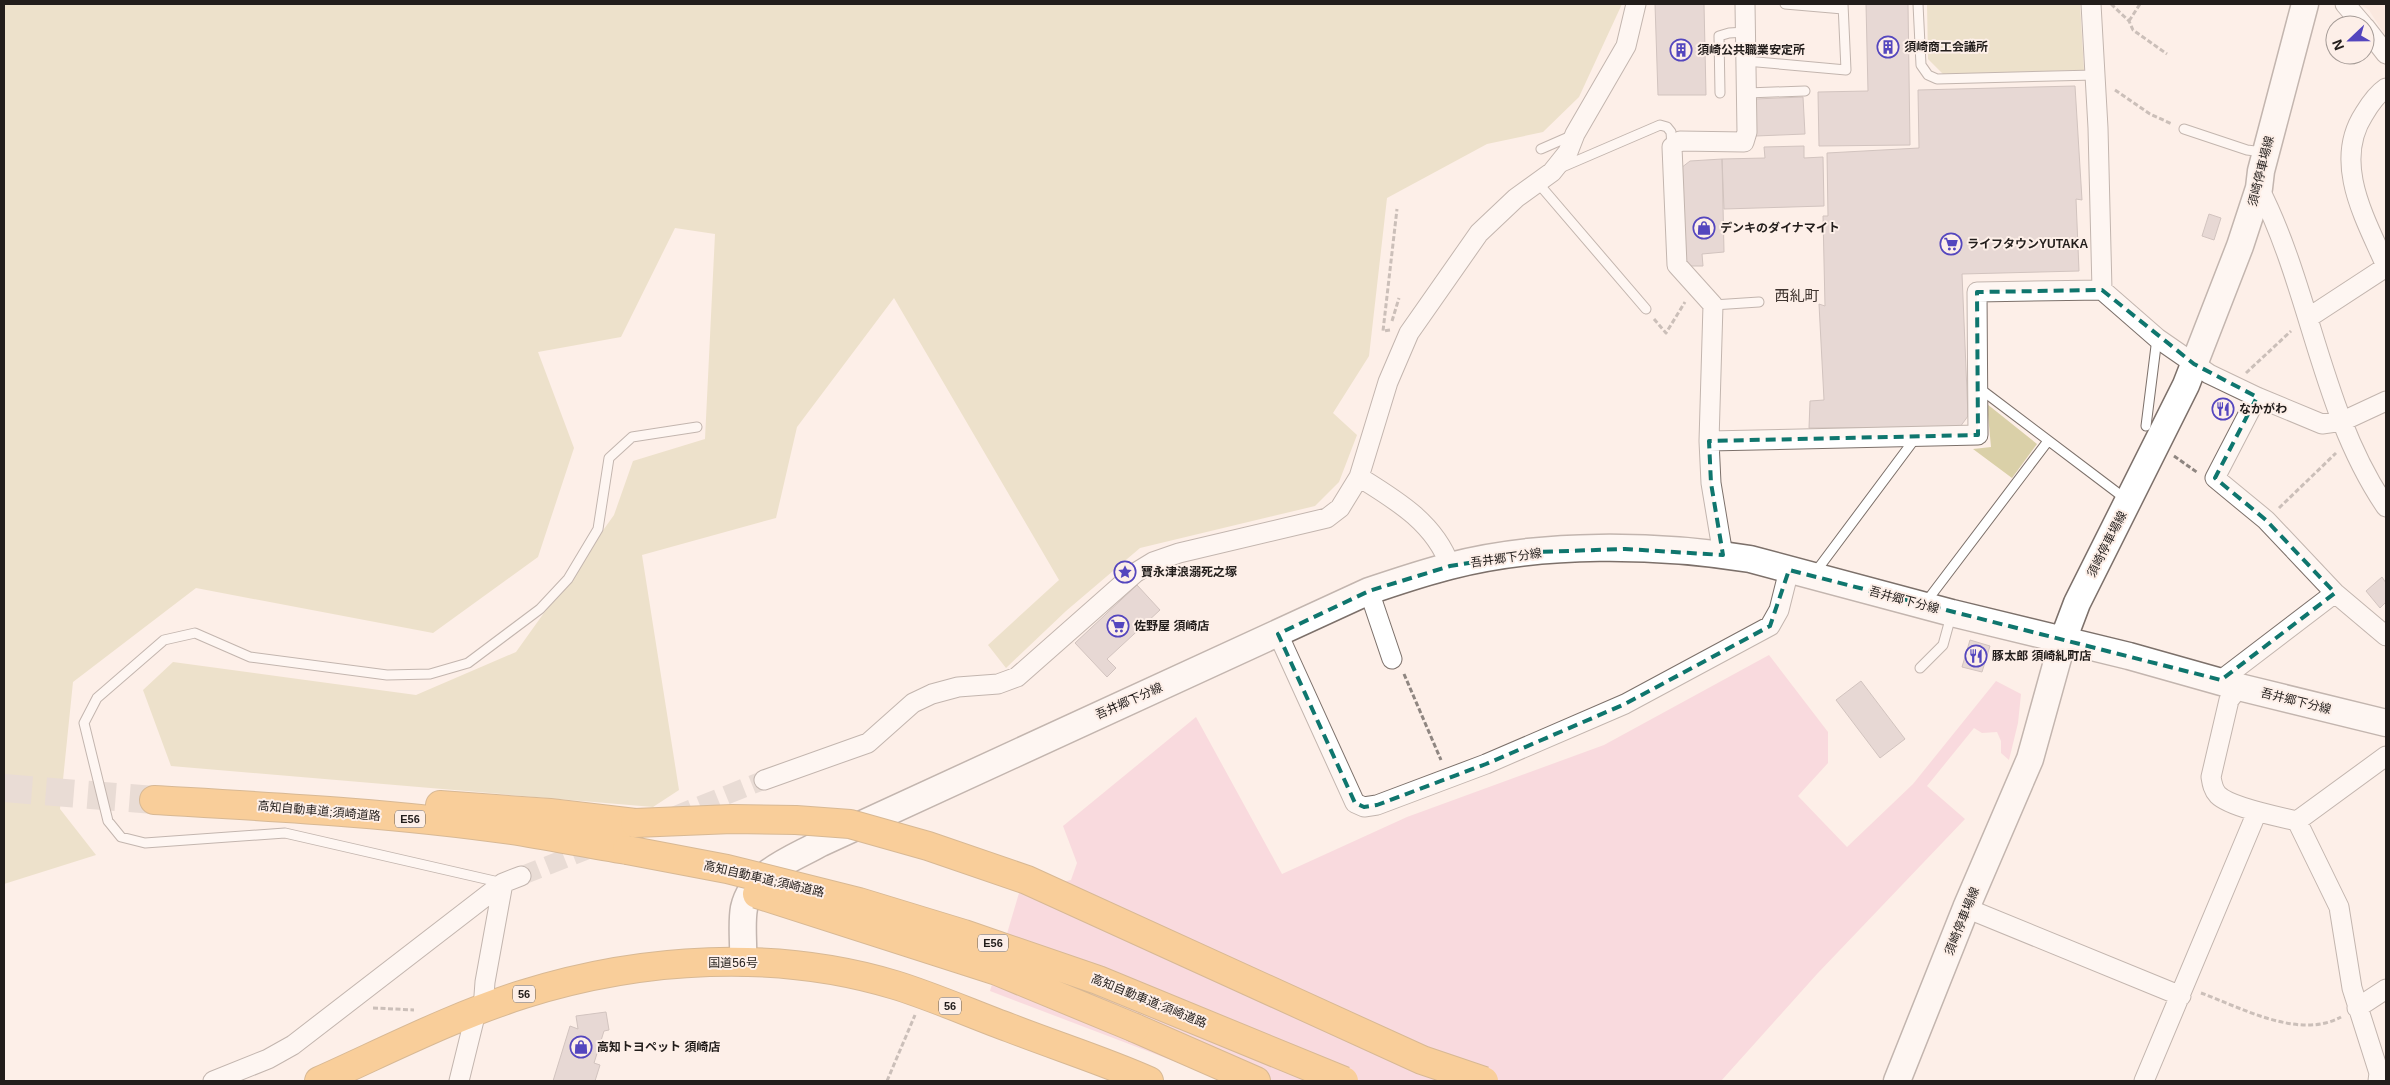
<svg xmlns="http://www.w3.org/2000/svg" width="2390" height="1085" font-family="Arial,'Noto Sans JP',sans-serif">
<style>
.built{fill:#f6e0d6}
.green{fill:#dad0a8}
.water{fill:#f3c2d2}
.building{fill:#ccbdbc;stroke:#9d8f8e}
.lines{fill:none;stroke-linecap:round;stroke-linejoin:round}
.street-tunnel{stroke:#d1c5bf;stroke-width:19;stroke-dasharray:19 9;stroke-linecap:butt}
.highway-tunnel{stroke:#d1c5bf;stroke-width:28;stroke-dasharray:28 14;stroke-linecap:butt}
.lane-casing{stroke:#7c706a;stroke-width:11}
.street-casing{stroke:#7c706a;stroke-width:21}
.secondary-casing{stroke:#7c706a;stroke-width:29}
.highway-casing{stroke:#aa7730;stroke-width:30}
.path{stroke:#8f8681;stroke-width:3;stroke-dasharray:5 2.5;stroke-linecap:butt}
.lane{stroke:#fff;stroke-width:9}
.street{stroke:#fff;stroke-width:19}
.secondary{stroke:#fff;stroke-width:26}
.highway{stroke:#f4a73c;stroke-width:28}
.highway-bridge-casing{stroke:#aa7730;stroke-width:30;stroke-linecap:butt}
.highway-bridge{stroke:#f4a73c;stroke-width:28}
.marked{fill:none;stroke:#0f766e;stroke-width:4;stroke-dasharray:10 6;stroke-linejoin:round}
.labels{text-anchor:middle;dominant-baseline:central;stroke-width:4;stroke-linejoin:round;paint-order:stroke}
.shield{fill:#fdefe8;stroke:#645c58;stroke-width:1}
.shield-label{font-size:11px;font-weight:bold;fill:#221d1b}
.poi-label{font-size:12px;font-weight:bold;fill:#221d1b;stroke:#fdefe8;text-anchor:start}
.street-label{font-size:12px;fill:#221d1b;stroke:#fdefe8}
.quarter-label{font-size:15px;fill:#403530;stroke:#fdefe8}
</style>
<rect width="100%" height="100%" fill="#fdefe8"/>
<path class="built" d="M2360,4H2386V37L2369,10Z"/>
<path class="green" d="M4,4H1622L1579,97L1543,132L1487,144L1387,198L1369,356L1333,413L1357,435L1339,482L1315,506L1140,548L1066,611L1006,668L988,645L1059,580L894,298L797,427L776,518L642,555L679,790L653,807L171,766L143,690L173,662L416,695L516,652L614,515L633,461L705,439L715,234L675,228L621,337L538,352L574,448L538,557L433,633L196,588L73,682L60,809L96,855L4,884Z
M1927,4H2080L2084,70L1943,74L1928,59Z
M1987,404L2037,444L2012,478L1973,449L1991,447Z"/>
<path class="water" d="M1769,655L1828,732V763L1798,796L1847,847L1913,784L1996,681L2021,694L2018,723L2009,760L2001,753V741L1997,732L1982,733L1974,728L1927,786L1965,819L1817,974L1721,1081H1226L990,991L1019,893L1071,880L1077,863L1063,826L1196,717L1282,874L1407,817L1604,745Z"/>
<path class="building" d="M1655,4H1704L1706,95H1658Z
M1866,4H1908L1910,145L1819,146L1818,92L1868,91Z
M2075,86L2082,200L2076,199L2079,271L1962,274L1968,416L1960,427L1809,428L1810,401L1824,400L1819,304L1825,306L1823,216H1828L1827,153L1919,148L1918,90Z
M1803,97L1805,134L1756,136L1755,99Z
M1804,146V158L1823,157L1824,206L1724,209L1722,159L1765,158L1764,147Z
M1722,159L1724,252L1702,254L1703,266H1684L1681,168L1690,161Z
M2209,214L2221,218L2214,240L2202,236Z
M2382,577L2386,583V602L2380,608L2366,591Z
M1137,585L1160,610L1107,659L1116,668L1107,677L1075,643Z
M1970,640L1990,646L1982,672L1962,667Z
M1861,681L1905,739L1880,758L1836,700Z
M606,1012L609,1030L604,1031L594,1063L600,1065L595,1081H553L570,1026L578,1029L576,1016Z"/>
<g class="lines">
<path class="street-tunnel" d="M674,816L764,780
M521,876L597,846"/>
<path class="highway-tunnel" d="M4,788L154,800"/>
<g class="lane-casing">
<path id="lane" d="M1785,4L1843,9
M1918,4L1921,65L1928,75L1937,79L2095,75
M1746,61L1846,70L1843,4
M1720,93L1719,36L1729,33L1746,32
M1747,93L1805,91
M2184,129L2247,150L2263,152
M1541,149L1573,135
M1560,168L1660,125L1667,127L1671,132L1672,147
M1538,183L1646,309
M1713,305L1759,302
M1979,388L2127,500
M2146,426L2157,338
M1814,574L1917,436
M1926,602L2048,441
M1920,668L1943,645L1951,616
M503,883L285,833L145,843L121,837L108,821L84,723L97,698L164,640L195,633L250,657L387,675L430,674L468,663L540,609L568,579L598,529L609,458L632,437L697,427"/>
</g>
<g class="street-casing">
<path id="street" d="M2091,4L2098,128L2102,290
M2345,4L2363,25
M2365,27L2386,54
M2386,88C2377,94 2370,104 2364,114C2332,163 2366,220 2386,266
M2259,188C2311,290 2321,412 2386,507
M2308,318L2386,267
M2257,397L2215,478L2266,520L2335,593L2386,636
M1709,441L1978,435L1977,292L2102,290L2157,338L2209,374L2257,397L2322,424L2343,421L2386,401
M1359,477C1396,500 1435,523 1450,566
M1723,555L1711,483L1709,441L1713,305L1677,265L1672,147L1680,141L1744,142L1747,132L1745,4
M1369,591L1392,659
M1278,634L1355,803L1364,807L1377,805L1486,764L1625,704L1770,626L1779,610L1789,570
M2221,680L2335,593
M2239,687L2229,700L2211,777C2212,783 2213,790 2218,795C2230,807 2279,817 2297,821L2339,907L2352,988L2379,1073L2378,1081
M764,780L868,743L913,703L932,694L958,687L998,684L1017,677L1135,573L1153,562L1179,553L1327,518L1340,508L1359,477L1388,382L1409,333L1479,233L1516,198L1552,172L1568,152L1575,134L1626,46L1636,4
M2297,821L2386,756
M1966,908L2181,996
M2357,1008L2386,989
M483,1009L485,982L503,883
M213,1081L268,1059L293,1045L503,883L521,876
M459,1081L476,1012
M2144,1081L2257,812"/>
</g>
<g class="secondary-casing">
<path id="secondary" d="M743,962C744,945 741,924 744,908C752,872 793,859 821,843L1369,591C1396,582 1422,573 1450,566C1542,542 1656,544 1750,559L1952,613L2129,656L2239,687L2386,723
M1897,1081L1966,908L2030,759L2063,640L2077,603L2186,385L2240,246L2259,188L2261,171L2305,4"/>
</g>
<g class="highway-casing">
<path id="highway" d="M154,800C273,807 393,813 511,830C550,836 589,844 627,850
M440,805L550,813L635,823
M1135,1028L1256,1081
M319,1081C386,1051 454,1016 524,994C642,957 776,949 895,985C934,997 972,1014 1010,1028C1056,1046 1104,1061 1149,1081"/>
</g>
<path class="path" d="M2111,4L2129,21L2133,30L2167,54
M2129,21L2140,4
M2115,90L2150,114L2172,124
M1654,319L1666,333L1685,302
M1392,321L1399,298
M1390,330L1383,331L1397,209
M2246,373L2291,331
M2174,456L2198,473
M2279,508L2336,453
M1404,674L1441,760
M2201,993C2242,1008 2299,1040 2341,1017
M373,1008L414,1010
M887,1081L915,1015"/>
<use href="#lane" class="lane"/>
<use href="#street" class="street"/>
<use href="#secondary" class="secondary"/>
<use href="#highway" class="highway"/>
<g class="highway-bridge-casing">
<path id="highway-bridge" d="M635,823L732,819L796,820L850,824L928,846L1027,880L1422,1060L1484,1081
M627,850L727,869L859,902L964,934L1098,980L1344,1081
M757,894L997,971L1135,1028"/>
</g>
<use href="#highway-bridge" class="highway-bridge"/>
</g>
<path d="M0 0H2390V1085H0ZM2102,290L2194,364L2257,397L2215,478L2266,520L2335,593L2221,680L1789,570L1770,626L1625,704L1486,764L1377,805L1364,807L1355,803L1278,634L1369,591L1450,566L1537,552L1625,549L1723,555L1711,483L1709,441L1978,435L1977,292Z" fill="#fdefe8" fill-opacity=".55" fill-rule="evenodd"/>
<path class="marked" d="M2102,290L2194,364L2257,397L2215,478L2266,520L2335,593L2221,680L1789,570L1770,626L1625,704L1486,764L1377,805L1364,807L1355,803L1278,634L1369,591L1450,566L1537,552L1625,549L1723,555L1711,483L1709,441L1978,435L1977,292Z"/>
<defs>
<g id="building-ring" transform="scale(1.125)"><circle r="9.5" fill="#fdefe8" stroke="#5446be" stroke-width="1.5"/><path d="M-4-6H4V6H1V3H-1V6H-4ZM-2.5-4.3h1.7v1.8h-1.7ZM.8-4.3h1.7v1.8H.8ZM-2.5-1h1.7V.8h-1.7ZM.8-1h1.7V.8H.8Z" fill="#5446be"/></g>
<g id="shop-ring" transform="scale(1.125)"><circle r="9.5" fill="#fdefe8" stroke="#5446be" stroke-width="1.5"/><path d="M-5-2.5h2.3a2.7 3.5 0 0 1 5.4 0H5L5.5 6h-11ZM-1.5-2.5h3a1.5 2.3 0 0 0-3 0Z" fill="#5446be"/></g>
<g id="supermarket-ring" transform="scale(1.125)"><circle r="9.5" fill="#fdefe8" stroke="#5446be" stroke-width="1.5"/><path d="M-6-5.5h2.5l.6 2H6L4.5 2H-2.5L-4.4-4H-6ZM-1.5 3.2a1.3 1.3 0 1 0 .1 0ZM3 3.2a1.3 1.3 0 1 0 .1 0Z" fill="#5446be"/></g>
<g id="restaurant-ring" transform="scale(1.125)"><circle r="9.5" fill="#fdefe8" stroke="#5446be" stroke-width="1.5"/><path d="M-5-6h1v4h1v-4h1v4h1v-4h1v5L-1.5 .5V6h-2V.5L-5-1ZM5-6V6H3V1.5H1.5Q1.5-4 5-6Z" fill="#5446be"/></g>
<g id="sight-ring" transform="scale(1.125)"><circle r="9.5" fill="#fdefe8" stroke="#5446be" stroke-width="1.5"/><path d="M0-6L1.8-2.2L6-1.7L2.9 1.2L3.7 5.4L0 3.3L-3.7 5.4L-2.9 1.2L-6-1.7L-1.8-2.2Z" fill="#5446be"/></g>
</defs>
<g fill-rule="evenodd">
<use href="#building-ring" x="1888" y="47"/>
<use href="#building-ring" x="1681" y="50"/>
<use href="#shop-ring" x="1704" y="228"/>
<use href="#supermarket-ring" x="1951" y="244"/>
<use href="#restaurant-ring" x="2223" y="409"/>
<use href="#sight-ring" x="1125" y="572"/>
<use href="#supermarket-ring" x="1118" y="626"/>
<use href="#restaurant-ring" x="1976" y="656"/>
<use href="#shop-ring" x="581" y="1047"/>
</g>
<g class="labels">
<g class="shield">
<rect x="395" y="810.5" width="30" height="17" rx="4"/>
<rect x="978" y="934.5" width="30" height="17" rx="4"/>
<rect x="513" y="985.5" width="22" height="17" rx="4"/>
<rect x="939" y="997.5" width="22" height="17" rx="4"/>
</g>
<g class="shield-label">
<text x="410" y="819">E56</text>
<text x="993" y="943">E56</text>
<text x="524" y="994">56</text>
<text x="950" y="1006">56</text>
</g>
<g class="poi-label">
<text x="1904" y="47">須崎商工会議所</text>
<text x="1697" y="50">須崎公共職業安定所</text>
<text x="1720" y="228">デンキのダイナマイト</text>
<text x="1967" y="244">ライフタウンYUTAKA</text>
<text x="2239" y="409">なかがわ</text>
<text x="1141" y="572">寶永津浪溺死之塚</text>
<text x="1134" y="626">佐野屋 須崎店</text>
<text x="1992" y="656">豚太郎 須崎糺町店</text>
<text x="597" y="1047">高知トヨペット 須崎店</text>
</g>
<g class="street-label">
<text transform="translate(2261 171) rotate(-76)">須崎停車場線</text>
<text transform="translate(2107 544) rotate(-63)">須崎停車場線</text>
<text transform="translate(1506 558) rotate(-8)">吾井郷下分線</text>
<text transform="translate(1904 600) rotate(15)">吾井郷下分線</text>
<text transform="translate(1129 701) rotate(-24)">吾井郷下分線</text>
<text transform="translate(2296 701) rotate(14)">吾井郷下分線</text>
<text transform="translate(319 811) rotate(5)">高知自動車道;須崎道路</text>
<text transform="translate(764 879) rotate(13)">高知自動車道;須崎道路</text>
<text transform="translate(1962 921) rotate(-68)">須崎停車場線</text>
<text x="733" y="963">国道56号</text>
<text transform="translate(1149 1001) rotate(22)">高知自動車道;須崎道路</text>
</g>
<g class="quarter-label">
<text x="1797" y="295">西糺町</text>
</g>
</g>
<rect width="2390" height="1085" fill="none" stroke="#221d1b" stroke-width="10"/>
<g transform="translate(2350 40) rotate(248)"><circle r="24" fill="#fdefe8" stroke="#a59b96"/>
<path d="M0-4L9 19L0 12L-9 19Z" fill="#5446be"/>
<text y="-8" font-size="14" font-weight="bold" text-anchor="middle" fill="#221d1b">N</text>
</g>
</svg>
